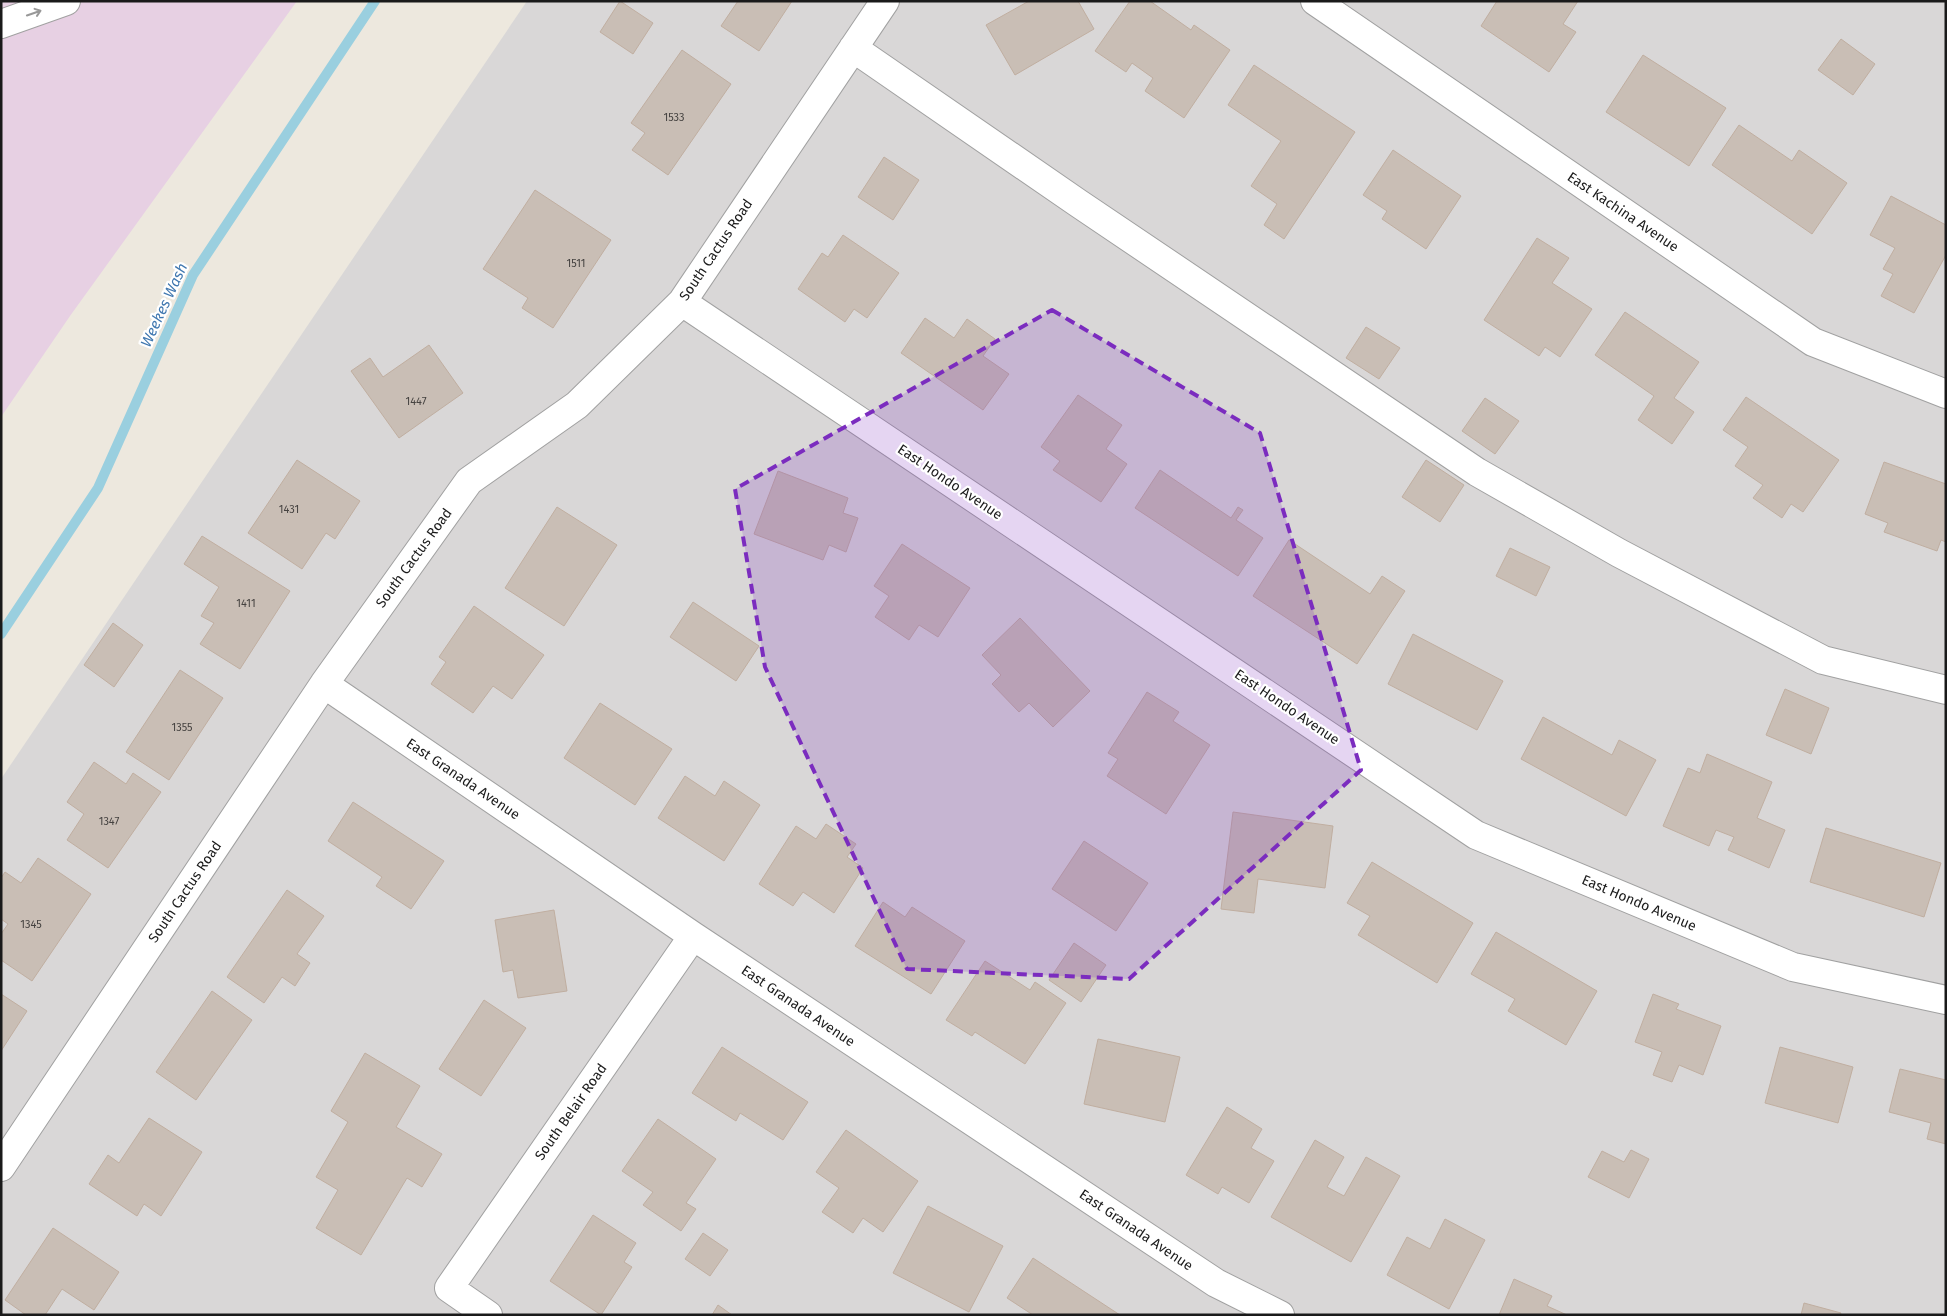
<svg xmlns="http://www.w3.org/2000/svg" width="1947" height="1316" font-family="'Fira Sans',sans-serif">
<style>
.residential{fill:#d9d7d7}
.industrial{fill:#e7d0e3}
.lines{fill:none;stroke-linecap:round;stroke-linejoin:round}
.stream{stroke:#9acfdf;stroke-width:10}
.building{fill:#c9beb5;stroke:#c0aea0}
.minor-casing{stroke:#a1a1a1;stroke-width:30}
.minor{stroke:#fff;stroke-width:28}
.oneway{stroke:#989898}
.marked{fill:#7b2cbf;fill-opacity:0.2;stroke:#7b2cbf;stroke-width:4;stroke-dasharray:10 6;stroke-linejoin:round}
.labels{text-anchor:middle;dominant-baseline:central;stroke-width:4.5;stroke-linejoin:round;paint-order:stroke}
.number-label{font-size:11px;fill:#464341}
.street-label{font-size:14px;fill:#1a1a1a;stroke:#fff}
.water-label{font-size:15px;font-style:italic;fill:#4178b0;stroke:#fff}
</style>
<rect width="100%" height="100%" fill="#ede8de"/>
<path class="residential" d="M527,1H1946V1315H1V779Z"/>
<path class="industrial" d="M1,1H297L70,316L1,417Z"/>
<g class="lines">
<path class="stream" d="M1,634L98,488L193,275L375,1"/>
</g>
<path class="building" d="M620,1L653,23L633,54L600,32Z
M738,1H792L759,51L721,26Z
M1029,1H1078L1094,29L1015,75L986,25Z
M1130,1H1150L1191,30L1194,25L1230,50L1184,118L1145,91L1153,78L1132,63L1126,72L1095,51Z
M1497,1H1578L1563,24L1576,32L1549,72L1481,26Z
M1841,39L1875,64L1853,95L1818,70Z
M682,50L731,84L668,175L632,150L645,133L631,123Z
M1643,55L1726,108L1689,166L1606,112Z
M1254,65L1355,132L1284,239L1264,225L1277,204L1251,186L1281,141L1228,105Z
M1739,125L1792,161L1799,150L1847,183L1812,234L1712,165Z
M1393,150L1461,196L1426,249L1382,219L1387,211L1363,195Z
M884,157L919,180L893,220L858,197Z
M535,190L611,240L553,328L522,308L528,298L483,269Z
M1891,196L1946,225V255L1914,313L1881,296L1893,274L1883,269L1895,248L1870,235Z
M843,235L899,273L867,318L854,309L845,322L798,289L822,253L828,257Z
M1537,238L1569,258L1552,283L1592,309L1560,357L1545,347L1539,356L1484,320Z
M1625,312L1699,362L1674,398L1694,412L1672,444L1638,420L1654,396L1595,355Z
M925,318L954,338L967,319L995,339L983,356L1009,374L983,410L901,353Z
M1366,327L1400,348L1379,379L1346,358Z
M429,345L463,393L399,438L351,371L370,358L383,377Z
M1078,395L1122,425L1106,449L1127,464L1101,502L1053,470L1060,461L1041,447Z
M1746,397L1839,460L1803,512L1791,504L1782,518L1753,498L1763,485L1735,466L1748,447L1723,430Z
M1485,398L1519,421L1495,454L1462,431Z
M297,460L360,501L335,539L326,533L302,569L248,533Z
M1426,460L1464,485L1440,522L1402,497Z
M1884,462L1946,484V542L1941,540L1937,551L1884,532L1888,523L1865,514Z
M1160,470L1231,518L1238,507L1243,510L1236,520L1263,538L1238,576L1135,508Z
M778,471L848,498L843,513L858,518L846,552L829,545L823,560L754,534Z
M557,507L617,545L564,626L505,588Z
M202,536L290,591L240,669L200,644L214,623L201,616L219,587L184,564Z
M1289,540L1370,594L1382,576L1405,591L1357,664L1253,596Z
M902,544L970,588L938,637L919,625L909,640L875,617L889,596L874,586Z
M1510,548L1550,567L1536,596L1496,576Z
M693,602L759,646L736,681L670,637Z
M474,606L544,655L512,699L493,686L473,713L431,684L446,662L439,657Z
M1020,618L1090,691L1053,727L1029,703L1019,712L992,684L1001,675L982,655Z
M113,623L143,645L114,687L84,665Z
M1413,634L1503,681L1477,730L1388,684Z
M180,670L223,698L169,780L126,752Z
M1785,689L1829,708L1811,754L1766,735Z
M1147,692L1179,712L1173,721L1210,745L1166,814L1107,776L1118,759L1108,753Z
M600,703L672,749L635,805L564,758Z
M1543,717L1612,755L1619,740L1656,760L1626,816L1521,759Z
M1707,754L1772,782L1757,818L1785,830L1769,868L1728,850L1734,837L1716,830L1709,846L1663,826L1688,768L1700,773Z
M94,762L126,784L133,773L161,792L108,868L67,840L84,814L67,802Z
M685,776L715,796L724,781L760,805L724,861L658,818Z
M353,802L444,861L411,909L376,886L382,877L328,841Z
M1233,812L1333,826L1325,888L1258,879L1254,913L1221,909Z
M826,824L856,844L847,857L863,868L834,913L803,892L793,906L759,884L796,826L816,839Z
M1826,828L1941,863L1924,917L1810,882Z
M1084,841L1148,883L1116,931L1052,889Z
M38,858L91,894L32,981L1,960V934L8,924L1,919V878L5,872L21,883Z
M1372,862L1473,923L1437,983L1358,935L1370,916L1347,903Z
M287,890L324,916L297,954L310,963L295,986L282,977L264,1003L227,977Z
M883,902L905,917L912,907L965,941L931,994L855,946Z
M554,910L567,991L518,998L513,970L503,972L495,920Z
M1496,932L1597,991L1566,1045L1508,1011L1515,999L1471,974Z
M1074,943L1106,965L1081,1002L1049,980Z
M985,961L1030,990L1035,982L1066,1003L1025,1064L975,1032L972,1036L946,1020Z
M212,991L252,1020L196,1100L156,1072Z
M1,994L27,1011L1,1051Z
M1653,994L1679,1004L1676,1009L1721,1026L1703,1075L1679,1065L1672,1082L1653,1075L1662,1052L1635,1042Z
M484,1000L526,1028L481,1096L439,1069Z
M1098,1039L1180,1057L1165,1122L1084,1104Z
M722,1047L808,1102L783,1140L740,1113L736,1121L692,1093Z
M1780,1047L1853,1067L1838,1123L1765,1103Z
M365,1053L420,1086L396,1127L442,1154L422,1187L407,1178L361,1255L316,1228L338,1190L316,1177L348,1122L331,1111Z
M1900,1069L1946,1080V1144L1927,1139L1931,1123L1889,1112Z
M1227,1107L1262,1129L1251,1148L1274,1161L1249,1203L1222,1187L1218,1194L1186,1175Z
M149,1118L202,1152L161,1216L144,1204L137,1216L89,1184L108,1155L119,1163Z
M658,1119L716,1159L686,1203L696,1209L681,1231L643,1205L653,1192L622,1171Z
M846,1130L918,1181L883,1232L863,1218L853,1233L822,1212L839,1188L816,1172Z
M1315,1140L1344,1157L1327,1187L1344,1196L1366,1157L1400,1176L1351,1262L1271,1217Z
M1631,1150L1649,1159L1629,1198L1588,1177L1602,1151L1624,1162Z
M928,1206L1003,1246L969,1312L893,1273Z
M593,1215L636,1243L624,1262L632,1267L601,1315L550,1281Z
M1445,1219L1485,1240L1449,1309L1387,1275L1407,1237L1430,1249Z
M53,1228L119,1272L94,1310L62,1289L45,1315H26L5,1300Z
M703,1233L728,1250L710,1276L685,1259Z
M1033,1258L1120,1315H1033L1007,1298Z
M1514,1279L1552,1296L1547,1306L1567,1315H1499Z
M1804,1303L1841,1313L1840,1315H1801Z
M718,1305L732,1315H712Z"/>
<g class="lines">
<g class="minor-casing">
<path id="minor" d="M1315,1L1813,342L1946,394
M1,24L66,1
M853,48L1078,203L1477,472L1619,553L1823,660L1946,690
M682,302L1476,835L1793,967L1946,1000
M324,684L693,936L1216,1283L1280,1315
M1,1167L324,684L469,481L577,405L682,302L885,1
M488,1315L449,1288L693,936"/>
</g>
<use href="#minor" class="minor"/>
</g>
<defs><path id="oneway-shaft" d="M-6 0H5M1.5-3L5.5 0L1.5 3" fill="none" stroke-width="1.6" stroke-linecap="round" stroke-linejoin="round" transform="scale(1.25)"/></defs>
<use class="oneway" href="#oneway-shaft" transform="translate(34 13) rotate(-19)"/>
<path class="marked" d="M1052,310L1260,433L1361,770L1129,979L907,969L765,667L735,489Z"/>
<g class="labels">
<g class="number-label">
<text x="674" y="117">1533</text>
<text x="576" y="263">1511</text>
<text x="416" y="401">1447</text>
<text x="289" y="509">1431</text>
<text x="246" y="603">1411</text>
<text x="182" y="727">1355</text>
<text x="109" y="821">1347</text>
<text x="31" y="924">1345</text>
</g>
<g class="street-label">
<text transform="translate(1623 212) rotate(34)">East Kachina Avenue</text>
<text transform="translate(716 250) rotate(-56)">South Cactus Road</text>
<text transform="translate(950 482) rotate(34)">East Hondo Avenue</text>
<text transform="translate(414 558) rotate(-54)">South Cactus Road</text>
<text transform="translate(1287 707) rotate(34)">East Hondo Avenue</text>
<text transform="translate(463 779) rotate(34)">East Granada Avenue</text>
<text transform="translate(185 892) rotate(-56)">South Cactus Road</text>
<text transform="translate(1639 903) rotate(23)">East Hondo Avenue</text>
<text transform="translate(798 1006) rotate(34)">East Granada Avenue</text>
<text transform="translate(571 1112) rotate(-55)">South Belair Road</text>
<text transform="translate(1136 1230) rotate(34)">East Granada Avenue</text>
</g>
<g class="water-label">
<text transform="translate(164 305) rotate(-65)">Weekes Wash</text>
</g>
</g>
<rect width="1947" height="1316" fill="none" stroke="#1a1a1a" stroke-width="5"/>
</svg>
